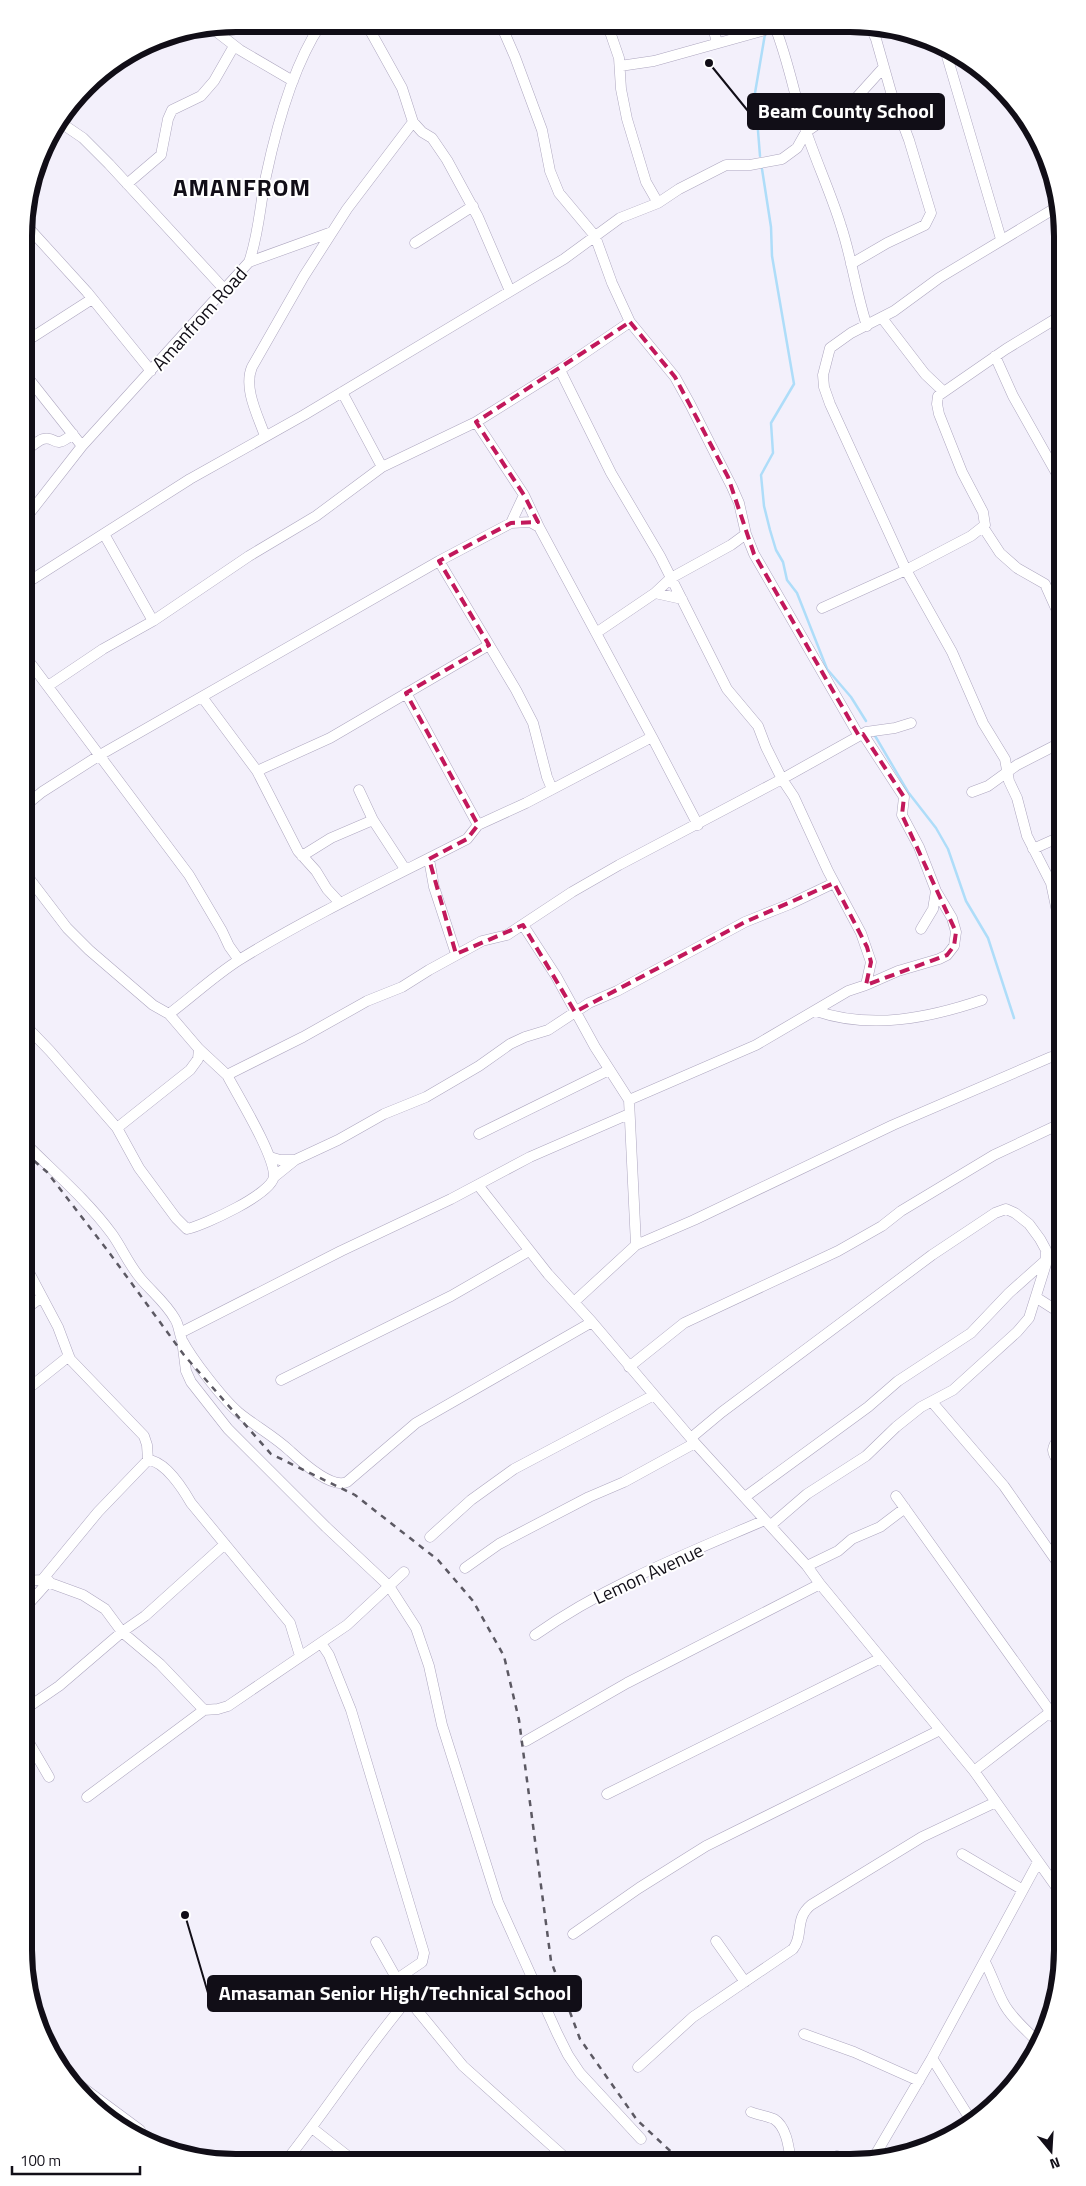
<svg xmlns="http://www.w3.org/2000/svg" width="1086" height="2186" font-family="'Titillium Web',sans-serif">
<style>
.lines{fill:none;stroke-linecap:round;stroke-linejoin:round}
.stream{stroke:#aeddf9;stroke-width:2.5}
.minor-casing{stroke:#ada6bf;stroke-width:11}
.minor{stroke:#fff;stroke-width:10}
.rail{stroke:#5c5963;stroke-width:2.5;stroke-dasharray:6 6;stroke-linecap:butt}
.marked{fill:none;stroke:#c2185b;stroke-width:4;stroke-dasharray:10 6;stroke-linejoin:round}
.labels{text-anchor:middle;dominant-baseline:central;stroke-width:4;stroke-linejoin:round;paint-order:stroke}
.street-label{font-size:19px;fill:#110e17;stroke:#fff}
.district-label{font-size:24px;font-weight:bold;letter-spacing:1px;fill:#110e17;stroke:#fff}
.rim{fill:none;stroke:#110e17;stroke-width:6}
.leader{fill:none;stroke:#110e17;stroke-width:2}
.callout-dot{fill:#110e17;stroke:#fff;stroke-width:2}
.callout{fill:#110e17;stroke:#110e17;stroke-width:2}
.callout-label{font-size:20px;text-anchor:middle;font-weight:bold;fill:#fff}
</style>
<rect width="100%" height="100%" fill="#f3f0fb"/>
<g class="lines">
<path class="stream" d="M760,156L755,93L765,34
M762,169L771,227L772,256L794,384L771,423L773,453L761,475L764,506L770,530L776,550L783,562L787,580L797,593L827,669L851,697L866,721
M874,734L908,792L936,828L948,849L966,901L988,938L1014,1018"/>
<g class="minor-casing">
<path id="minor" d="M367,25L402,88L413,122L422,132L432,138L447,160L478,217L510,291
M501,25L515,57L542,130L550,171L559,193L595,236L612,283L630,322L675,377L690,404L732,487L739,503L746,534L754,554L859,736
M608,26L619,58L621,89L627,119L646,182L658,203
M713,27L717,43
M775,27C787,57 793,88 802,119C813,155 830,190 841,226C852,259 856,293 867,326
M213,29L240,50L293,81
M944,46L1001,239
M620,66L654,61L776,27
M61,123L83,138L109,164L225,290
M127,184L161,155L168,119L172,110L201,96L214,81L234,46
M1057,207L939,278L894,311L851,333L830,348L823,375L824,387L830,404L906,570L952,652L983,723L1005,759L1009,781L1017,798L1027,836L1051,883L1059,921L1062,927
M26,225L87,292L151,371
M415,243L473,206
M249,262L332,232
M851,264L887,243L925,225L931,213L909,140L891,92L876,39L871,28
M882,318L925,374L943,391
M25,342L92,299
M995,356L1013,396L1062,483
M560,370L611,473L660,556L727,689L758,726L766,747L782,779L866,732L895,728L911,723
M25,374L82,446
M342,392L382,467
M476,422L524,495L539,527L652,737L526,803L478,825
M265,436C258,416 243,388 252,367L304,276L347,209L413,122
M25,451C31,447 37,441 43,439C57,435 52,451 73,434
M25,519L82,446L249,262C259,234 260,204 266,176C276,129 294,64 321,24
M511,523L524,495
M983,527L1000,553L1017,568L1045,584L1062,622
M104,534L153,621
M439,561L516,690L533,723L547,777L552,789
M25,584L190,479L304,415L564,259L620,218L658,203L679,189L726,165H750L782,159L797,148L806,132L857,97L884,67
M655,593L682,599
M822,608L906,570L971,536L985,525L983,512L962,472L939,414L937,404L938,396L1006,349L1062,315
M596,633L655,593L671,578L731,545L746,534
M25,656L189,875L222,931L229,946L239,960
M48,686L103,649L153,621L249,556L316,516L382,467L476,422L564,367L630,322
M406,693L478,825L467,839C391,878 312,915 239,960C214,976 193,996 169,1014L199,1049L227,1075L303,1037L367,1001L402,987L429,970L482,941L507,935L572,892L619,865L782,779L794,797L828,871L861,933L871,962L866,985L848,991L756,1045L629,1100
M202,697L257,771L298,851L316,871L327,889L340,903
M863,734L904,797L902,815L919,847L936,891L952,918L956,932L954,946L947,955L939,959L898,971L866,985
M652,737L698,825
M257,771L330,738L489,645
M359,790L373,820L405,869
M972,792L988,786L1017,765L1062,742
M25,806L42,792L100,755L439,561L511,523L530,522L539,527
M1033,849L1062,836
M302,856L331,838L373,820
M429,859L434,887L456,954
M25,873L67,928L89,950L153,1005L169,1014
M523,925L556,976L595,1047L629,1100L636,1245L574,1302
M921,929L933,909L936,891
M816,1011C871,1030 929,1018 982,1000
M25,1025L50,1051L117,1128L139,1168L176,1218L187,1229C204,1225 273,1194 274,1176C274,1154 238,1096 227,1075
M117,1128L190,1070L198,1059L199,1049
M479,1134L609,1070
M25,1143C54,1172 87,1200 112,1234C122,1248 129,1265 141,1279C152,1292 166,1303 175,1319C179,1325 179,1333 182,1340C192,1359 222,1398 238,1412C255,1426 274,1436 290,1451C302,1462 331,1489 347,1482L416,1423L592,1322
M270,1157L280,1160H295L338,1140L384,1114L426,1097L479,1066L510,1044L525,1037L548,1030L589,1003L617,991L745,922L790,904L834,883
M274,1177L295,1160
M478,1185L548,1274L592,1322L695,1443L807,1566L820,1584L974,1771L1062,1895
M636,1245L694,1220L893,1125L1051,1057
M24,1263L58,1327L70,1359L144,1436L147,1445L148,1460C165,1461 183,1489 191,1503L290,1623L300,1656
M1037,1298L1062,1314
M24,1310L42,1297
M180,1333L341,1251L451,1199L530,1157L629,1114
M182,1340L186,1371L191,1382L228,1429L326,1527L389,1586L416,1628L429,1666L442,1725L498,1902L557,2033L568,2055L580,2073L641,2139
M629,1367L684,1323L838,1251L882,1226L901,1211L994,1155L1062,1123
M281,1380L451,1296L529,1251
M24,1392L69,1356
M932,1402L1004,1486L1062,1569
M1062,1434C1049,1450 1051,1451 1062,1467
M692,1437L722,1412L932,1255L995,1213L1006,1209L1015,1213L1029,1224L1040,1239L1046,1250V1264L1029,1318L1017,1332L953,1390L921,1407L896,1427L866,1456L807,1494L771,1525
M896,1496L1062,1728
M745,1497L868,1407L898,1381L971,1333L1009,1293L1046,1260
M430,1537L471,1500L514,1469L654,1395
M807,1566L838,1551L852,1539L880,1527L905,1508
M465,1568L499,1544L589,1497L624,1482L695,1443
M42,1580L83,1595L105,1609L122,1632L160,1664L204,1710
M24,1581L42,1580L98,1512L148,1460
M24,1609L49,1581
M535,1635C606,1585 686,1554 765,1520
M321,1643L329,1655L351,1710L424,1953L422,1962L397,1979
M24,1710L59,1686L122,1632L145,1616L225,1544
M24,1734L49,1777
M526,1741L627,1683L820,1584
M974,1771L1062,1703
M607,1794L881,1658
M87,1797L204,1710L218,1709L228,1706L347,1625L404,1572
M962,1854L1023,1890
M573,1934L639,1888L706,1846L940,1730
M716,1941L745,1982
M376,1942L408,1999
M985,1962C992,1975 996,1989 1003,2002C1010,2016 1023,2027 1034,2038
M804,2034L854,2052L919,2081
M638,2067L693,2017L793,1949C804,1935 794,1919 811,1905L922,1837L996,1802
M67,2076L140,2130L137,2135
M751,2112C758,2115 767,2116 774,2119C787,2127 789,2149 791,2162
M972,2122L932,2058L1038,1862
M312,2128L354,2161
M837,2156L838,2162
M874,2157L932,2058
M286,2161C328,2108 364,2051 408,1999L463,2066L569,2161"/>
</g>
<use href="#minor" class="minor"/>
<path class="rail" d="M25,1153L47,1172L108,1251L184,1355L271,1454L355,1495L438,1560L473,1601L504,1656L519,1720L551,1961L580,2039L637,2120L682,2162"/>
</g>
<path class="marked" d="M630,322L675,377L728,477L754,554L859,736L863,734L904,797L902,815L956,932L954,946L947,955L866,985L871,962L867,947L834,883L745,922L575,1012L523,925L456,954L429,859L467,839L478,825L406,693L489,645L439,561L511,523L538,522L524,495L476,422Z"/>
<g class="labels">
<g class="street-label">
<text transform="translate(199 318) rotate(-48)">Amanfrom Road</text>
<text transform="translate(648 1573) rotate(-25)">Lemon Avenue</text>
</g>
<g class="district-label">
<text x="242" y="187">AMANFROM</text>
</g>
</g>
<path d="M0 0H1086V2186H0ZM236 32H850A204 204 0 0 1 1054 236V1950A204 204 0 0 1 850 2154H236A204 204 0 0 1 32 1950V236A204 204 0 0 1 236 32Z" fill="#fff" fill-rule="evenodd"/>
<path class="rim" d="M236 32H850A204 204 0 0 1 1054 236V1950A204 204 0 0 1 850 2154H236A204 204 0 0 1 32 1950V236A204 204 0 0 1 236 32Z"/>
<path class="leader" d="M709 63L748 111M185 1915L208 1993"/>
<g class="callout-dot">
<circle cx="709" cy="63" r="5"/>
<circle cx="185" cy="1915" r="5"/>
</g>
<g class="callout">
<rect x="748" y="94" width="196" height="35" rx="5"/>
<rect x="208" y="1976" width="373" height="35" rx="5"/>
</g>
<g class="callout-label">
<text x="846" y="118">Beam County School</text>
<text x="395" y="2000">Amasaman Senior High/Technical School</text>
</g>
<g transform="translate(1051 2151) rotate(162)" stroke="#ffffff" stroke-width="4" paint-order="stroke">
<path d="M0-4L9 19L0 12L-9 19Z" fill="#110e17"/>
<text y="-8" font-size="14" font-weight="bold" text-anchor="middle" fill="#110e17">N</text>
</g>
<path d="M12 2166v8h128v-8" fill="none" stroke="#110e17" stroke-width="2.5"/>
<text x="20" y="2166" font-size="15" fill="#110e17" stroke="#ffffff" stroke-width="4" paint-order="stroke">100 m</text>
</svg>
